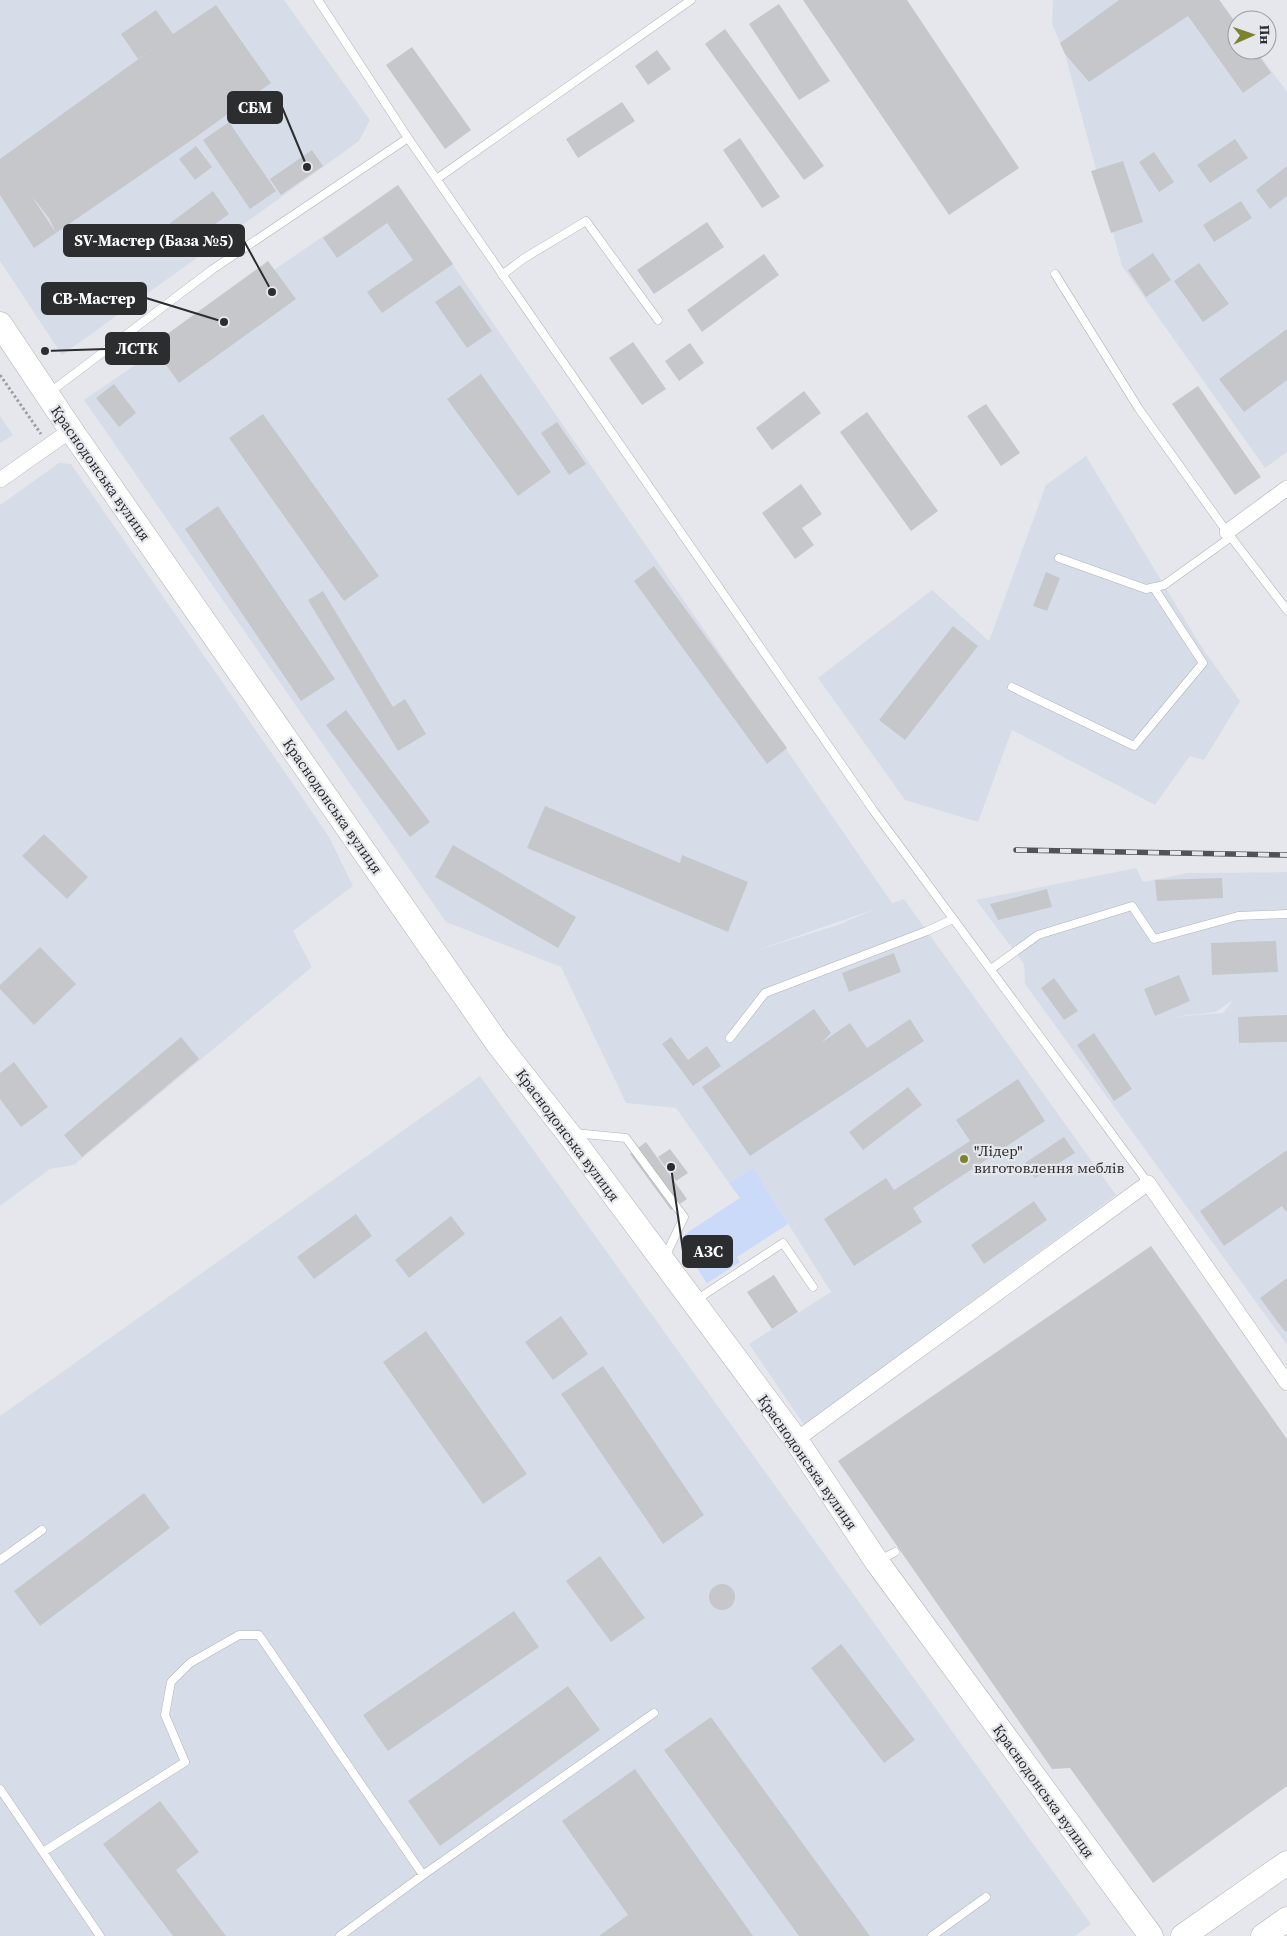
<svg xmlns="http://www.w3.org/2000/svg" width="1287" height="1936" font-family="'Source Serif 4',serif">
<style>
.built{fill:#d7dde8;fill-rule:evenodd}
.green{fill:#cadaf8}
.building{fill:#c5c7cb;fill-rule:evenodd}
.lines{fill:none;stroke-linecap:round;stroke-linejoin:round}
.service-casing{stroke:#b0b2b6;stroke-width:9}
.minor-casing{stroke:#b0b2b6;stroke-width:16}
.primary-casing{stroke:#b0b2b6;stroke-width:25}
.path{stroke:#9d9fa3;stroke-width:3;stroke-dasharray:2.5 2.5;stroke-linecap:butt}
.service{stroke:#fff;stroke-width:8}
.minor{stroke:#fff;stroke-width:15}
.primary{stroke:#fff;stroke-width:24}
.rail-casing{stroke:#515255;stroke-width:5.5}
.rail{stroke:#e5e7ec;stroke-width:4;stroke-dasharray:11;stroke-linecap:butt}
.poi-dot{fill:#7c832f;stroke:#e5e7ec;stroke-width:2}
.labels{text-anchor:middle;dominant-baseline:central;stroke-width:4.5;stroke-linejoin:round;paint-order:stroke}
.street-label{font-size:15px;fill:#2c2d2f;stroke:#e5e7ec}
.poi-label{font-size:15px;fill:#2c2d2f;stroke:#e5e7ec;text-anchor:start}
.leader{fill:none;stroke:#2c2d2f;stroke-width:2}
.callout-dot{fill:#2c2d2f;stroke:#e5e7ec;stroke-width:2}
.callout{fill:#2c2d2f;stroke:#2c2d2f;stroke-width:2}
.callout-label{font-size:16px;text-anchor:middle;font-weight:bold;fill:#fff}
</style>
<rect width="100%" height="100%" fill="#e5e7ec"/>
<path class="built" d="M0,0H284L370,120L359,141L62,355L0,261Z
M1053,0H1220L1237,24V50H1256L1287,92V452L1265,468L1122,266L1065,54L1052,24Z
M398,185L892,903L904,899L1116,1195L804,1425L749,1344L831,1292L756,1173L729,1183L676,1108L626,1103L561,967L446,922L84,400ZM878,908L838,925L758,950Z
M0,416L13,435L0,443Z
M1086,456L1199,643L1240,701L1204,760L1190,756L1155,805L1012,730L978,822L905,800L818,678L932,590L989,641L1046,485Z
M59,463L71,464L291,781L329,837L353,886L293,931L312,967L74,1165L50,1169L0,1206V505Z
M1136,868L1143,882L1188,873L1287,872V1345L1025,984L1024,964L976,900ZM1234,999L1223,1013L1171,1017L1216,1012Z
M480,1076L1091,1924L1075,1936H0V1416Z"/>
<path class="green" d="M753,1168L788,1224L737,1257L740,1262L707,1283L683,1247V1239L688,1232L740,1198L729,1183Z"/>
<path class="building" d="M803,0H907L1019,168L949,215Z
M1119,0H1219L1237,25V50H1255L1271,73L1243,93L1188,16L1089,82L1065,54L1060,43Z
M779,4L830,81L799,100L749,24Z
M216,5L271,83L196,137L34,248L0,195V159L158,45L138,59L121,34L156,10L173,34ZM31,195L49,218L56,233Z
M725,29L824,166L804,180L705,44Z
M412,47L471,130L445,149L386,65Z
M657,50L671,69L648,85L635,66Z
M622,102L635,121L578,158L566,139Z
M229,122L276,191L250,209L203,140Z
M740,138L780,197L762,208L723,150Z
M1235,139L1248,158L1210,183L1197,165Z
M196,146L212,167L195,180L179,159Z
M312,150L323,166L281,195L270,179Z
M1154,152L1174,182L1159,192L1139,162Z
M1123,161L1143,222L1111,233L1091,171Z
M1287,166V196L1270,209L1256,190Z
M398,185L453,264L382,313L367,292L413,260L387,223L337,258L323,238Z
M213,191L229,214L173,255L157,233Z
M1241,201L1252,218L1214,242L1203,225Z
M707,222L724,247L654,294L637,270Z
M1153,253L1171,280L1146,297L1128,270Z
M764,254L779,275L702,332L687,310Z
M268,261L296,299L179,383L152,345Z
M1199,263L1229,304L1203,322L1174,281Z
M460,285L492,331L467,348L435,302Z
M1287,329V380L1244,412L1219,379Z
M633,342L666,389L642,405L609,358Z
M690,343L704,363L679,381L665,361Z
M481,374L551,472L518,496L447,399Z
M114,384L136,413L119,427L96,398Z
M1198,386L1261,477L1235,495L1172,404Z
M804,391L821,413L772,450L756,428Z
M986,404L1020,453L1001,466L967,416Z
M867,412L938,511L911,531L840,432Z
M263,414L379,576L344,601L229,438Z
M557,422L586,464L569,475L541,433Z
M801,484L822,514L802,528L814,545L795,559L762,513Z
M218,506L335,679L301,701L185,529Z
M654,566L787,748L767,764L634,581Z
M1046,572L1060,578L1047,611L1033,606Z
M323,591L393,707L405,699L426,734L398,751L308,600Z
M953,626L978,646L905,740L879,720Z
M346,710L430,822L410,837L326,725Z
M545,806L680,863L682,855L748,882L728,932L527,848Z
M44,834L88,877L67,899L22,856Z
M453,845L576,917L558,948L435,877Z
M1222,878L1223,898L1157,901L1155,880Z
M1047,889L1052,907L998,920L990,904Z
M1276,941L1278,972L1212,975L1211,943Z
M40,947L76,984L34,1025L0,989V985Z
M894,953L901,972L849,992L842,973Z
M1179,975L1190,1001L1155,1016L1144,989Z
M1054,978L1078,1011L1064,1020L1041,988Z
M814,1009L831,1033L821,1043L850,1023L867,1048L910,1019L924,1041L750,1156L702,1087Z
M1287,1015V1042L1239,1043L1238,1017Z
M1094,1033L1132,1089L1114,1101L1077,1045Z
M181,1037L199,1059L82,1157L64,1135Z
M671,1037L688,1060L707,1046L721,1066L693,1086L662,1044Z
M14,1062L48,1107L21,1127L0,1099V1073Z
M1018,1079L1045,1121L913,1208L922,1222L854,1266L824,1219L886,1178L894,1190L970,1141L956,1120Z
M908,1087L922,1105L863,1150L849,1132Z
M1064,1137L1075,1153L1035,1178L1025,1163Z
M646,1142L687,1199L671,1210L630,1154Z
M670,1149L688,1173L676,1181L658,1157Z
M1287,1150V1213L1282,1206L1224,1246L1200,1211Z
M1034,1201L1047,1220L984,1264L971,1245Z
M356,1214L372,1236L314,1279L297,1257Z
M451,1216L465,1234L409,1278L395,1260Z
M1151,1246L1287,1439V1786L1153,1883L1070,1768L1052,1769L838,1461Z
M774,1275L798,1312L772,1329L747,1292Z
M1287,1278V1330L1285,1332L1260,1298Z
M561,1316L588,1354L553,1380L525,1342Z
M426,1331L527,1474L483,1504L383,1362Z
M603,1366L704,1515L663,1544L561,1394Z
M144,1493L170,1528L40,1626L14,1591Z
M600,1556L645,1618L611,1642L566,1581Z
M709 1597a13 13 0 1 1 26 0a13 13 0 1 1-26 0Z
M514,1611L539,1647L388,1751L363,1715Z
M841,1644L915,1740L884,1763L811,1668Z
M568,1686L600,1730L440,1846L408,1801Z
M711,1717L870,1936H799L664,1750Z
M635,1769L753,1936H599L628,1915L562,1821Z
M160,1801L199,1852L176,1870L226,1936H173L103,1844Z"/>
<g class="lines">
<g class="service-casing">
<path id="service" d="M318,0L408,138
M438,178L691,0
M1055,274L1139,409L1227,532L1287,610
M502,275L523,259L586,221L658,320
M49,393L213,269L408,138L873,810L1148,1183
M1059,558L1146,589L1164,585L1231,537
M1012,687L1134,746L1203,663L1154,588
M991,969L1038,935L1132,906L1154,939L1238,916L1287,914
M730,1038L765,993L927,931L953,919
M574,1133L626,1138L684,1217L665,1257
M696,1300L783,1243L813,1287
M0,1560L42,1530
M878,1561L895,1552
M0,1789L100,1936
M43,1852L185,1762L165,1715L171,1682L190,1663L239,1635H259L423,1875
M340,1936L423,1875L654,1713
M932,1936L986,1897"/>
</g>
<g class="minor-casing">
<path id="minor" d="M0,480L71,430
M1227,532L1287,488
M796,1440L1148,1183L1287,1383"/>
</g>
<g class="primary-casing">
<path id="primary" d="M0,324L71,430L498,1044L568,1133L796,1440L877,1562L1151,1936
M1183,1936L1287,1863
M1263,1936L1287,1919"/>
</g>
<path class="path" d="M0,375L41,434"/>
<use href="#service" class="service"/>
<use href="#minor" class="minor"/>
<use href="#primary" class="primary"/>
<g class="rail-casing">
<path id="rail" d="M1016,850L1287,855"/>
</g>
<use href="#rail" class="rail"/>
</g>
<circle class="poi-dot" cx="964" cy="1159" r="5"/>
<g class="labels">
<g class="street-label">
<text transform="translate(101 473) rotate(55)">Краснодонська вулиця</text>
<text transform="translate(333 806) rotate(55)">Краснодонська вулиця</text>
<text transform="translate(568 1135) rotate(53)">Краснодонська вулиця</text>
<text transform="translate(808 1462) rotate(55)">Краснодонська вулиця</text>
<text transform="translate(1044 1791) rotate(54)">Краснодонська вулиця</text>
</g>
<g class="poi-label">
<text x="974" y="1150">"Лідер"<tspan x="974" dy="17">виготовлення меблів</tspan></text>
</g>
</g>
<path class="leader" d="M307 167L282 107M272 292L244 241M224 322L146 298M45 351L106 349M671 1167L683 1251"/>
<g class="callout-dot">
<circle cx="307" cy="167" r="5"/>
<circle cx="272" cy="292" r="5"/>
<circle cx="224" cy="322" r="5"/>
<circle cx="45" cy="351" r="5"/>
<circle cx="671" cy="1167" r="5"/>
</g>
<g class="callout">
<rect x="228" y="92" width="54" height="31" rx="5"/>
<rect x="64" y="225" width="180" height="31" rx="5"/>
<rect x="42" y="283" width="104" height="31" rx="5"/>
<rect x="106" y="333" width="63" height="31" rx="5"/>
<rect x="683" y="1236" width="49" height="31" rx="5"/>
</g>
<g class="callout-label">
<text x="255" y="113">СБМ</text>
<text x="154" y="246">SV-Мастер (База №5)</text>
<text x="94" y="304">СВ-Мастер</text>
<text x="137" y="354">ЛСТК</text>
<text x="708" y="1257">АЗС</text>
</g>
<g transform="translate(1252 35) rotate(88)"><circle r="24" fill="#e5e7ec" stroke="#9b9da0"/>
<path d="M0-4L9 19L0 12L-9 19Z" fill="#7c832f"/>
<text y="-8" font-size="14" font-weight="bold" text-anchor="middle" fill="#2c2d2f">Пн</text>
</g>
</svg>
